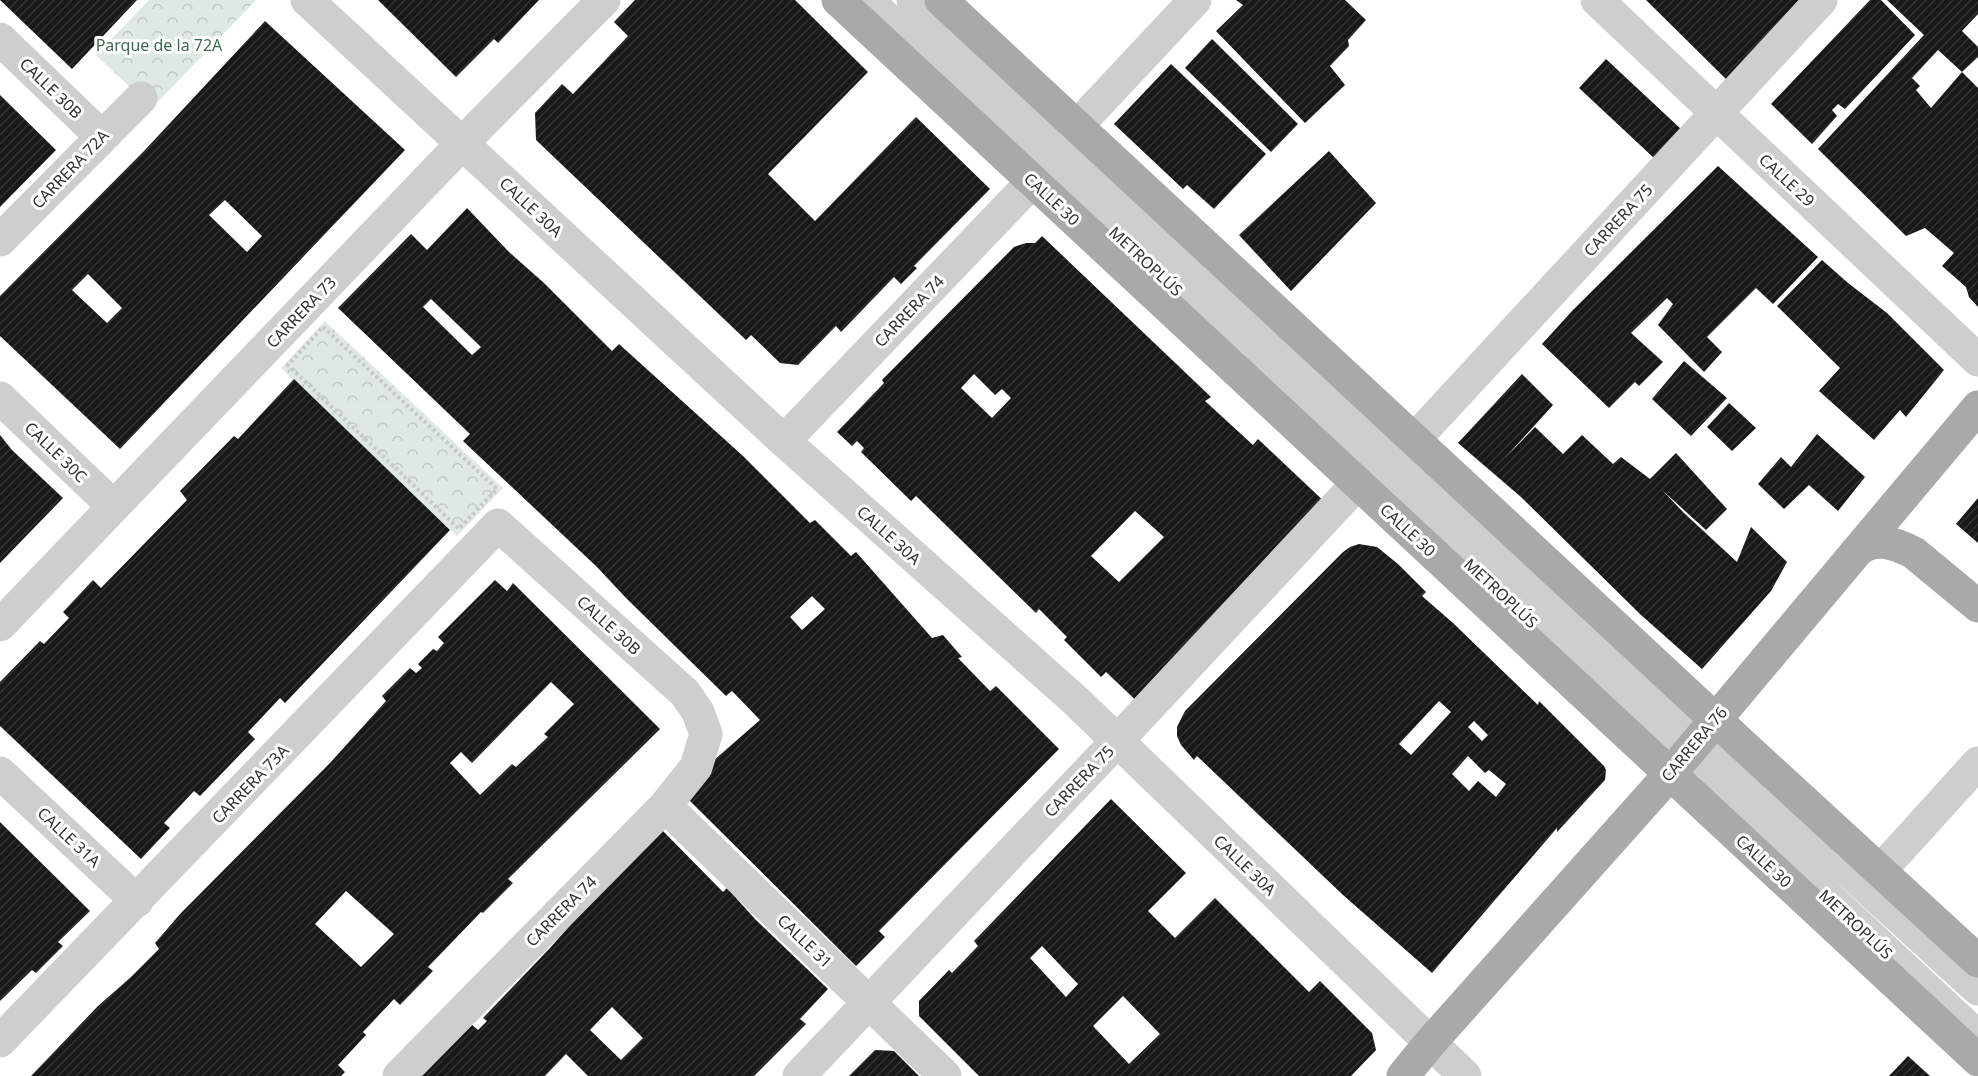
<svg xmlns="http://www.w3.org/2000/svg" width="1978" height="1076" font-family="'Noto Sans',sans-serif">
<style>
.forest{fill:url(#forest-crowns)}
.building{fill:url(#building-hatch);fill-rule:evenodd}
.lines{fill:none;stroke-linecap:round;stroke-linejoin:round}
.path{stroke:#c8c8c8;stroke-width:4;stroke-dasharray:3 3;stroke-linecap:butt}
.minor{stroke:#cecece;stroke-width:33}
.major{stroke:#a9a9a9;stroke-width:33}
.labels{text-anchor:middle;dominant-baseline:central;stroke-width:6;stroke-linejoin:round;paint-order:stroke}
.park-label{font-size:16px;fill:#406b4f;stroke:#fff}
.street-label{font-size:16px;fill:#313131;stroke:#fff}
</style>
<defs>
<pattern id="forest-crowns" width="20" height="18" patternUnits="userSpaceOnUse" patternTransform="scale(1.5)"><rect width="20" height="18" fill="#deeae1"/><path d="M2 6a3 3 0 1 1 6 0M12 15a3 3 0 1 1 6 0" fill="none" stroke="#bfc9c2"/></pattern>
<pattern id="building-hatch" width="6" height="6" patternUnits="userSpaceOnUse" patternTransform="scale(1.5)"><rect width="6" height="6" fill="#181818"/><path d="M-1 1l2-2M0 6l6-6M5 7l2-2" fill="none" stroke="#313131"/></pattern>
</defs>
<rect width="100%" height="100%" fill="#fff"/>
<path class="forest" d="M149,0H256L152,108L96,55Z
M325,321L503,488L457,536L281,368Z"/>
<path class="building" d="M0,0H137L72,69Z
M378,0H539L498,43L494,39L456,77Z
M635,0H795L868,72L768,174L815,221L916,117L990,189L914,266L917,268L901,284L894,277L841,332L836,326L798,365L780,363L751,335L746,340L536,140L535,113L562,84L573,94L628,36L614,22Z
M1236,0H1345L1366,20L1348,40L1349,46L1330,66L1345,85L1305,123L1216,31L1243,5Z
M1646,0H1799L1790,10L1794,14L1728,81Z
M1870,0H1881L1915,35L1845,109L1838,104L1832,110L1837,116L1812,144L1771,104Z
M1887,0H1978V14L1962,31L1978,47V57L1962,72L1938,50L1912,78L1920,86L1916,90L1931,108L1962,72L1978,88V307L1969,297L1966,287L1942,266L1954,253L1925,228L1906,236L1818,149L1924,35Z
M265,21L405,150L120,449L0,336V296L145,150ZM225,200L262,236L247,252L209,215ZM88,274L122,308L107,323L72,290Z
M1212,39L1298,124L1271,152L1185,68Z
M1606,59L1682,130L1655,159L1579,88Z
M1171,64L1266,154L1214,209L1187,185L1183,189L1114,124Z
M0,95L56,150L0,207Z
M1329,151L1376,203L1291,291L1239,235Z
M1718,166L1818,257L1773,304L1756,288L1707,337L1722,352L1704,372L1658,325L1673,304L1667,298L1631,333L1663,362L1639,386L1635,382L1609,408L1542,344L1573,310Z
M467,208L509,252L544,283L612,351L619,344L743,456L810,523L815,520L851,556L856,552L932,638L943,635L962,657L958,658L990,691L996,686L1059,749L879,931L885,937L856,966L689,800L690,781L760,720L732,691L726,696L626,598L597,567L463,441L470,434L338,308L411,234L427,250ZM431,299L481,347L472,355L423,307ZM812,596L825,609L802,630L790,617Z
M1042,236L1211,397L1205,401L1253,445L1258,439L1329,506L1143,707L1106,672L1101,677L1064,640L1067,637L1039,609L1036,613L916,496L911,501L861,452L864,448L857,441L852,446L837,432L884,383L882,380L1014,247L1026,243H1035ZM974,374L995,395L1002,389L1011,398L992,418L961,388ZM1135,511L1164,537L1119,582L1091,556Z
M1822,260L1848,283L1887,313L1944,370L1906,417L1900,410L1874,440L1819,391L1840,368L1777,306Z
M1684,361L1727,398L1691,436L1652,399Z
M1522,374L1553,405L1505,458L1535,427L1563,454L1582,435L1613,464L1621,457L1650,479L1676,453L1727,509L1706,530L1662,490L1684,513L1737,562L1751,527L1787,562L1771,591L1702,669L1641,615L1521,497L1458,443Z
M294,379L450,530L285,703L280,698L248,732L255,739L200,796L194,791L164,823L170,828L141,859L0,726V682L40,641L44,644L69,618L63,612L93,580L101,588L187,500L180,491L234,436L238,439Z
M1729,403L1756,428L1732,451L1707,427Z
M1817,434L1865,477L1838,511L1809,485L1784,509L1758,484L1781,457L1791,467Z
M0,435L12,450L63,498L0,563Z
M1978,498V543L1956,524Z
M1359,544L1377,547L1398,564L1426,592L1422,596L1453,623L1538,705L1539,701L1604,766L1606,770L1605,780L1557,832V828L1432,973L1343,895L1197,756L1194,760L1181,745L1177,736V727L1185,711L1343,552L1350,547ZM1439,701L1451,712L1411,755L1399,744ZM1474,721L1488,735L1482,741L1468,727ZM1468,756L1485,773L1489,770L1506,784L1496,797L1478,781L1469,791L1452,774Z
M495,580L507,591L513,583L660,729L508,879L513,883L483,913L481,912L428,967L433,971L400,1005L394,999L363,1032L366,1035L338,1065L345,1072L341,1076H31L98,1006L131,977L159,949L155,943L181,913L330,763L386,701L382,696L410,668L416,673L422,668L418,664L433,649L437,651L444,643L438,637ZM551,682L574,704L544,734L548,737L516,767L512,764L480,795L450,763L461,752L472,763ZM346,891L394,934L361,967L315,924Z
M1111,799L1186,873L1148,911L1175,938L1215,898L1309,992L1320,981L1372,1033L1376,1050L1351,1076H979L919,1016V1001L949,970L952,973L978,946L974,941ZM1042,946L1078,984L1066,997L1030,958ZM1123,996L1160,1034L1129,1064L1093,1026Z
M0,822L90,911L58,942L63,946L36,973L32,970L0,1001Z
M661,829L723,892L727,888L755,919L828,989L800,1019L806,1024L754,1076H588L566,1054L545,1076H417L471,1024L478,1030L487,1021L483,1018L550,948L598,894ZM612,1007L643,1038L621,1060L590,1030Z
M875,1050L894,1051L919,1076H849Z
M1908,1056L1930,1076H1889Z"/>
<g class="lines">
<path class="path" d="M323,327L497,489L459,529L288,365Z"/>
<path class="minor" d="M307,0L784,441L1076,701L1465,1076
M867,0L1978,1037
M913,0L1701,736L1978,989
M1597,0L1978,360
M0,39L102,137
M1077,126L1195,0
M0,240L141,98
M0,398L113,506
M1414,440L1821,0
M784,441L1033,181
M0,625L480,125L604,0
M0,773L137,901
M665,806L945,1076
M1880,871L1978,763
M0,1041L498,525L685,693L698,712L706,734L696,767L665,806L399,1076
M799,1076L1117,741L1358,483"/>
<path class="major" d="M838,0L1978,1060
M941,0L1745,747L1978,961
M1856,552C1873,535 1895,543 1914,553L1978,606
M1403,1076L1430,1043L1670,774L1978,407"/>
</g>
<g class="labels">
<g class="park-label">
<text x="159" y="45">Parque de la 72A</text>
</g>
<g class="street-label">
<text transform="translate(51 88) rotate(44)">CALLE 30B</text>
<text transform="translate(70 169) rotate(-46)">CARRERA 72A</text>
<text transform="translate(1787 180) rotate(43)">CALLE 29</text>
<text transform="translate(1052 199) rotate(43)">CALLE 30</text>
<text transform="translate(531 207) rotate(43)">CALLE 30A</text>
<text transform="translate(1618 220) rotate(-47)">CARRERA 75</text>
<text transform="translate(1146 261) rotate(43)">METROPLÚS</text>
<text transform="translate(909 311) rotate(-46)">CARRERA 74</text>
<text transform="translate(301 312) rotate(-46)">CARRERA 73</text>
<text transform="translate(56 452) rotate(44)">CALLE 30C</text>
<text transform="translate(1408 530) rotate(43)">CALLE 30</text>
<text transform="translate(889 535) rotate(42)">CALLE 30A</text>
<text transform="translate(1501 593) rotate(43)">METROPLÚS</text>
<text transform="translate(609 625) rotate(42)">CALLE 30B</text>
<text transform="translate(1694 744) rotate(-50)">CARRERA 76</text>
<text transform="translate(1079 781) rotate(-46)">CARRERA 75</text>
<text transform="translate(250 784) rotate(-46)">CARRERA 73A</text>
<text transform="translate(69 837) rotate(43)">CALLE 31A</text>
<text transform="translate(1764 861) rotate(43)">CALLE 30</text>
<text transform="translate(1245 865) rotate(44)">CALLE 30A</text>
<text transform="translate(561 911) rotate(-45)">CARRERA 74</text>
<text transform="translate(1856 924) rotate(43)">METROPLÚS</text>
<text transform="translate(805 941) rotate(44)">CALLE 31</text>
</g>
</g>
</svg>
